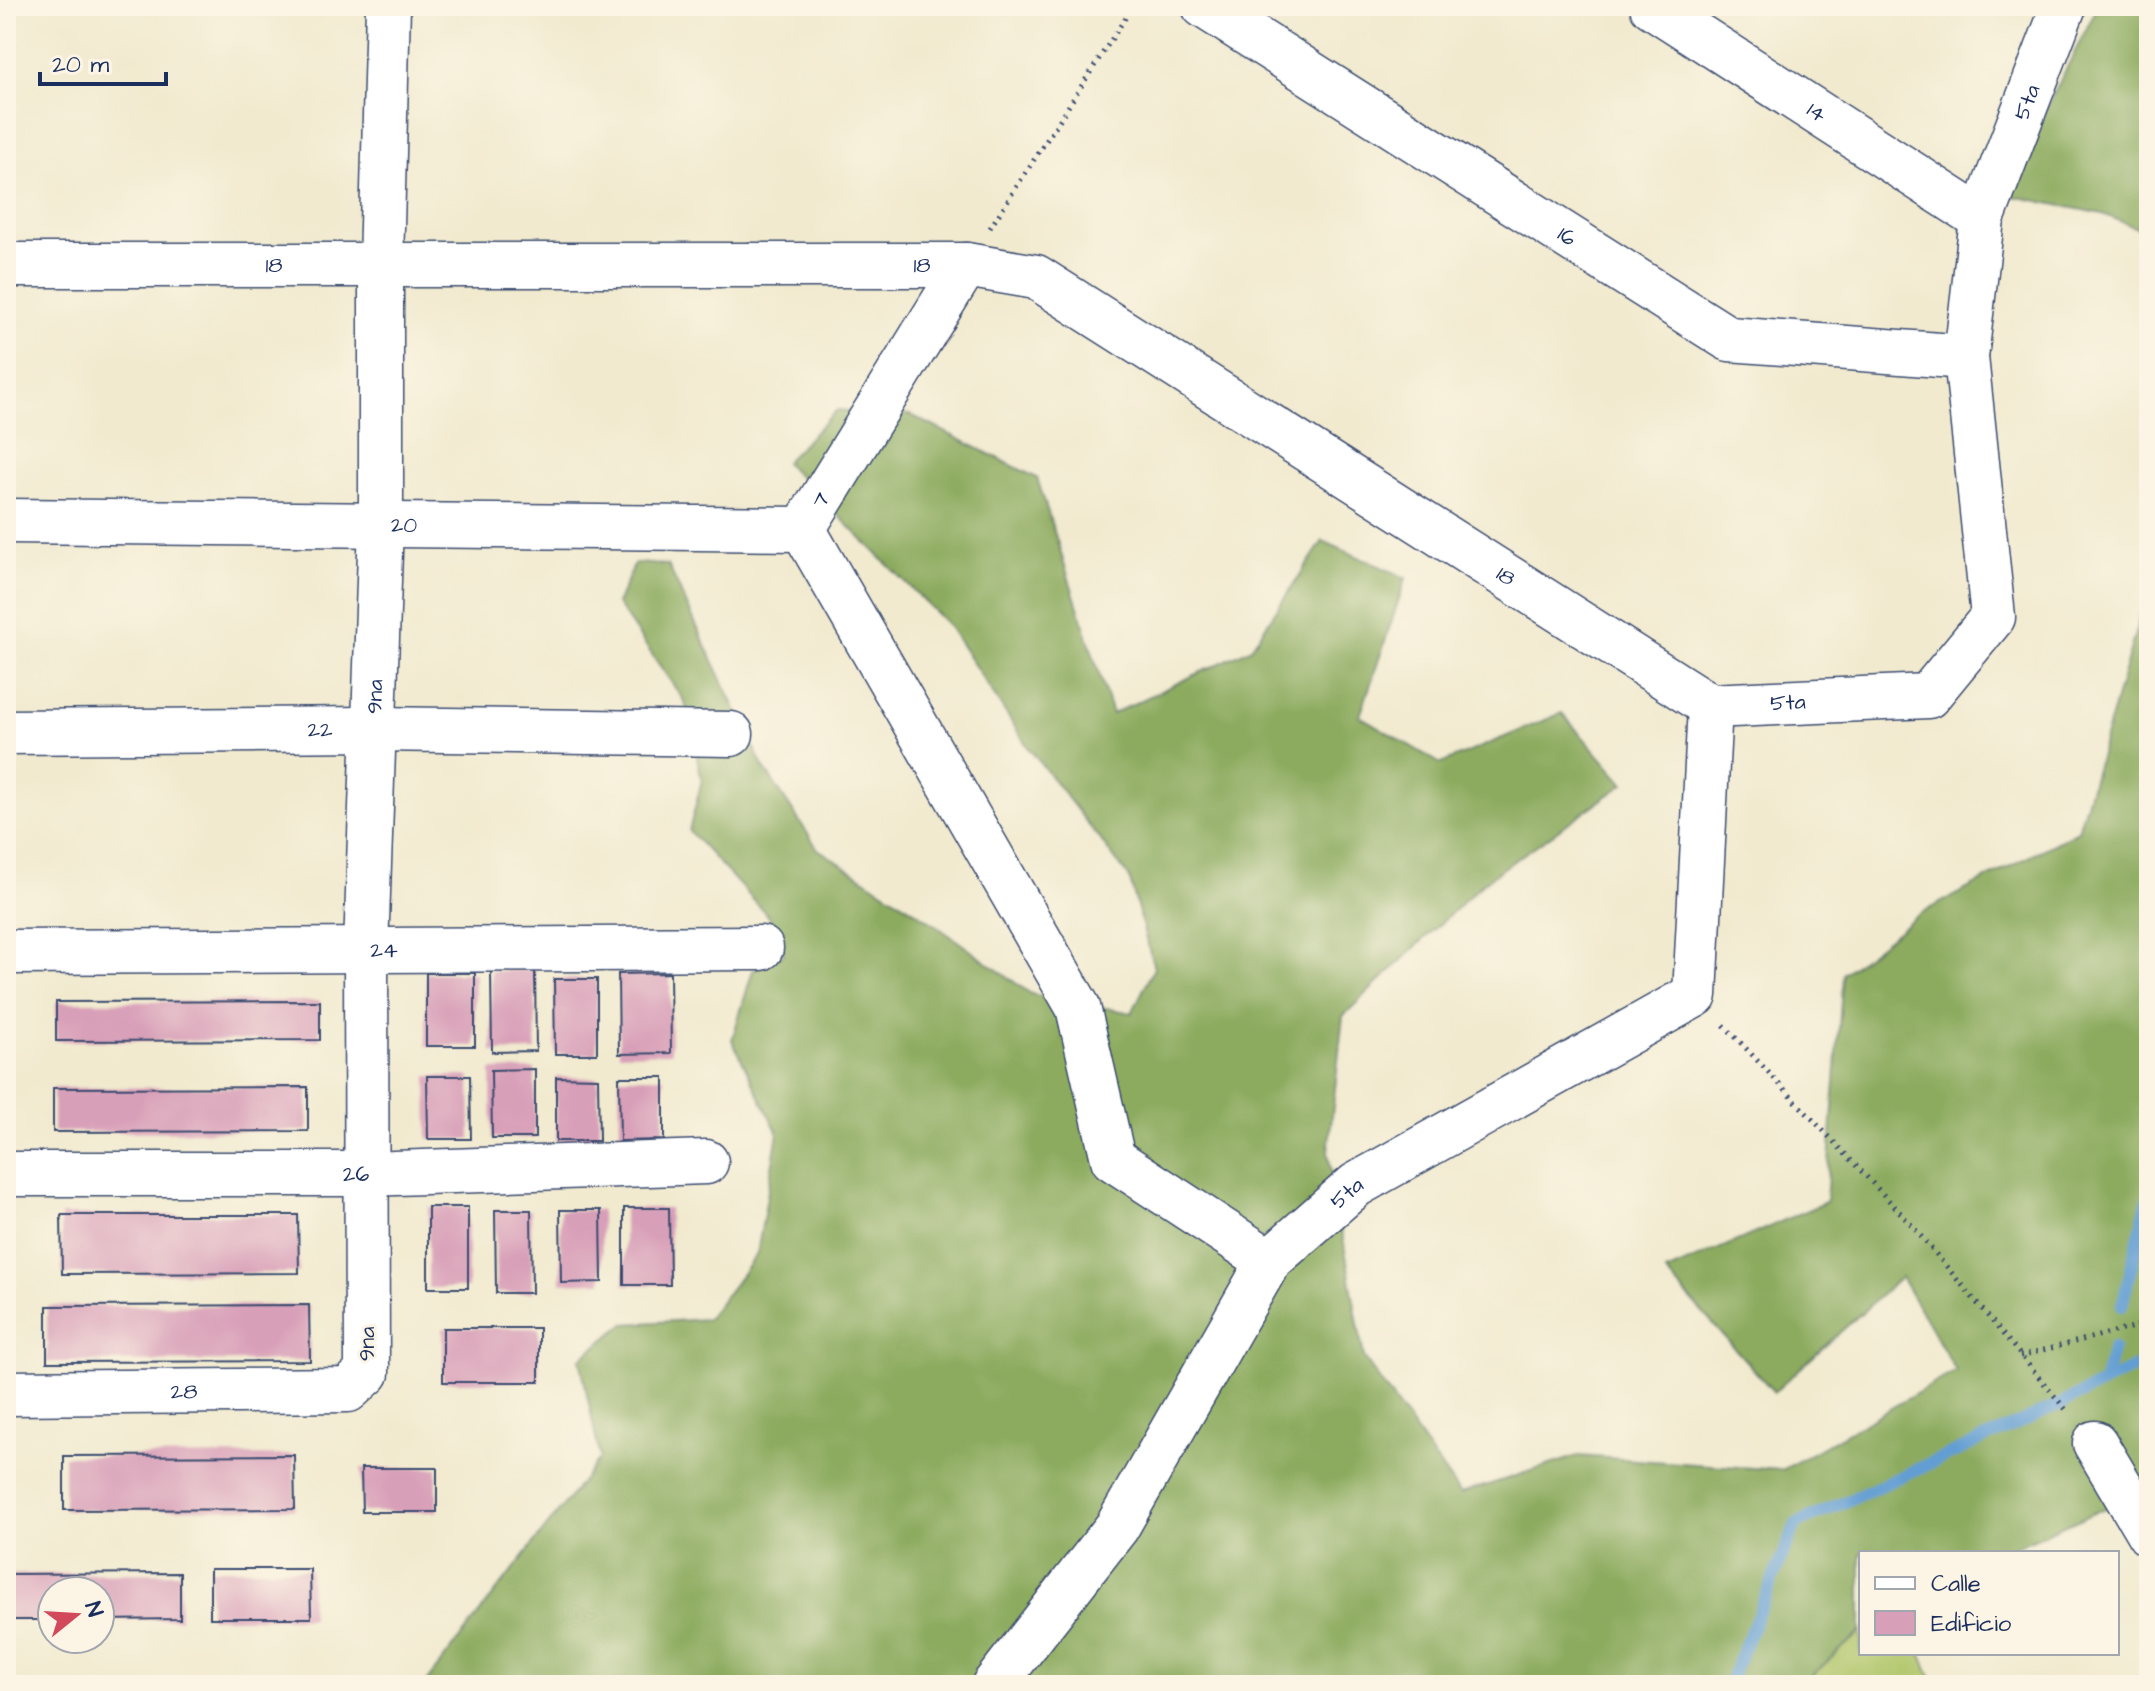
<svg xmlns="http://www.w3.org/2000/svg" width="2155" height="1691" font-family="'Architects Daughter',sans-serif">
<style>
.green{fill:#b0c66a;stroke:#667a64;stroke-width:2}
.forest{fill:#8cab5e;stroke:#546d5e;stroke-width:2}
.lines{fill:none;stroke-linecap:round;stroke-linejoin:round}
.stream{stroke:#629ed3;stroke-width:12}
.building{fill:#d89fb8}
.minor-casing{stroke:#3b4b6f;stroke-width:47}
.path{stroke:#3b4b6f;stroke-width:5;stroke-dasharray:2 6;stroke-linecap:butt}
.minor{stroke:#fff;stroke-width:44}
.labels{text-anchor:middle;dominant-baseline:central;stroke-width:6;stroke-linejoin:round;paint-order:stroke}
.street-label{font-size:22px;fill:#1b2f5e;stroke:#fcf5e5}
</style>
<rect width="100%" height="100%" fill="#fcf5e5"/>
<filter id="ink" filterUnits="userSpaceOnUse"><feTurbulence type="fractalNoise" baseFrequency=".0125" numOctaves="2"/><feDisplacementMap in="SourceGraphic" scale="16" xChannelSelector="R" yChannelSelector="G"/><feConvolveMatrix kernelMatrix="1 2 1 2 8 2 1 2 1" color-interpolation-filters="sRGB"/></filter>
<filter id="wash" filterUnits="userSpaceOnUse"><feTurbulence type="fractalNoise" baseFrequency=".006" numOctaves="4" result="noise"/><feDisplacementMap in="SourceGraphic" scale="32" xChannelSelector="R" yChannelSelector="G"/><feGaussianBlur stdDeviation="1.8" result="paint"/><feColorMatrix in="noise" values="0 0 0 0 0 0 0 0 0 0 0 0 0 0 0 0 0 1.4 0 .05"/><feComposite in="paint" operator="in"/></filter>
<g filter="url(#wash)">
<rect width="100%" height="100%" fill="#f1eacf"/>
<path class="green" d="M1861,1631V1653H1921L1935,1685H1801Z"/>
<path class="forest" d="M2098,6H2149V233L2103,214L2003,194Z
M837,410L911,415L1037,478L1112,714L1250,649L1323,541L1406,578L1360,716L1441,764L1562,713L1624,784L1485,881L1343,1016L1328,1152L1364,1358L1460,1494L1578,1456L1782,1470L1956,1371L1901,1277L1774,1392L1666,1272L1826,1202L1843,974L1921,913L2078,831L2149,585V1489L2001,1553H1861V1631L1801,1685H424L600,1458L580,1359L624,1324L707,1319L757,1254L778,1133L732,1040L753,970L784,954L770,918L689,831L702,780L685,702L617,604L635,563L668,565L762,765L818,849L927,919L1031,994L1132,1013L1154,968L1129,877L1028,747L948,625L785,462Z"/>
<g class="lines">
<path class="stream" d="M2122,1306L2149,1194
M2103,1383L2113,1348
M1728,1685L1796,1524L2059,1405L2149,1360"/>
</g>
<g id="blocks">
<path class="building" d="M535,970L536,1051L492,1052L491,971Z
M426,973H475V1046H426Z
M670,973L671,1053L619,1054L618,974Z
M554,979H597V1054H555Z
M320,1001V1040L56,1041V1002Z
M535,1069V1138H492L491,1070Z
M427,1076H470L471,1139H428Z
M556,1077L598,1078L599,1141H556Z
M619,1077H664V1140L620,1141Z
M308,1087V1131L53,1132V1088Z
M428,1207H468V1288H428Z
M624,1208H669L670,1285H624Z
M495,1210H531L532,1293H496Z
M560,1210H601L602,1282L561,1283Z
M61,1215H298L299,1273L62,1274Z
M309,1305L310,1361L47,1362V1306Z
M443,1328H539V1382H443Z
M294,1455L295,1509L64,1510V1456Z
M361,1468H437V1512H362Z
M210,1569H310L311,1618H210Z
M180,1573V1619L100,1620V1591H52V1620H6V1574Z"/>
</g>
</g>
<g filter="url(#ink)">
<use href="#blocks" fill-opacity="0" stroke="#3b4b6f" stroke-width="2"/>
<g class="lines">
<g class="minor-casing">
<g id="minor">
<path id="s1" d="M1204,6L1729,339L1966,357"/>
<path id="s2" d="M1652,6L1982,219"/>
<path id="s3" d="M6,265H966L1036,277L1710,706"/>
<path id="s4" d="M6,521L803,529"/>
<path d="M803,529L1078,1007L1113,1159L1269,1261"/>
<path id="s5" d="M803,529L966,265"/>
<path id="s6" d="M1710,706L1928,696L1993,617L1966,357L1982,219L2064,6"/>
<path id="s7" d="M6,732L373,729L731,734"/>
<path id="s8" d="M6,952L761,948"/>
<path id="s9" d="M6,1174H367L706,1162"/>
<path id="s10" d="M6,1393L348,1390L367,1373L366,949L381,524V263L388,6"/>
<path d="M2095,1443L2149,1534"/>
<path id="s11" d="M994,1685L1117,1527L1269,1261L1356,1185L1695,995L1710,706"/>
</g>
</g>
<path class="path" d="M990,228L1133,6
M1724,1025L1910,1223L2068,1412
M2020,1356L2149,1323"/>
<use href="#minor" class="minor"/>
</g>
</g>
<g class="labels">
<g class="street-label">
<text stroke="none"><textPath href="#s6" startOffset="846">5ta</textPath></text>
<text stroke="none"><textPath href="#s2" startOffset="196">14</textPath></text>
<text stroke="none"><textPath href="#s1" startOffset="430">16</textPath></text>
<text stroke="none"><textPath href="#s3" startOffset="268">18</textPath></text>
<text stroke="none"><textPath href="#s3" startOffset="916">18</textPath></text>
<text stroke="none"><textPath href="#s5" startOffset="34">7</textPath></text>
<text stroke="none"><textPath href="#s4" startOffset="398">20</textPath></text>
<text stroke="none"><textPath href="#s3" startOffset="1588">18</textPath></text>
<text stroke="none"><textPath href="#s10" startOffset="1044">9na</textPath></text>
<text stroke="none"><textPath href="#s6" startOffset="78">5ta</textPath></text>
<text stroke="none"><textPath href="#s7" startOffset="314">22</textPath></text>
<text stroke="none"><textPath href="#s8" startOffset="378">24</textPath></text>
<text stroke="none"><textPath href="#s9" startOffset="350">26</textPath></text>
<text stroke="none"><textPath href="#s11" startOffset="610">5ta</textPath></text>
<text transform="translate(367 1344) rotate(-90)">9na</text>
<text stroke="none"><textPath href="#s10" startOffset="178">28</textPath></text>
</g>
</g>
<rect width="2155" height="1691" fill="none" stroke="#fcf5e5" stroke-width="32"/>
<rect x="1859" y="1551" width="260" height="104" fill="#fcf5e5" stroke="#a2a6af" stroke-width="2"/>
<rect x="1875" y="1577" width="40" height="12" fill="#ffffff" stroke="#a2a6af" stroke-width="2"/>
<text x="1931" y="1591" font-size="24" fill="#1b2f5e">Calle</text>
<rect x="1875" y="1611" width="40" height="24" fill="#d89fb8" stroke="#a2a6af" stroke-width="2"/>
<text x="1931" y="1631" font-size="24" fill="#1b2f5e">Edificio</text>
<g transform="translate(76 1615) rotate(72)"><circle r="38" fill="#fcf5e5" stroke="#a2a6af" stroke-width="2"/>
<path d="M0-6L14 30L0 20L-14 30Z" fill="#d1495b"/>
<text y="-12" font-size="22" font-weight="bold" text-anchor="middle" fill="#1b2f5e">N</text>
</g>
<path d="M40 72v12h126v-12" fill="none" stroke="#1b2f5e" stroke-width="4"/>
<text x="52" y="72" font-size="24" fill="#1b2f5e" stroke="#fcf5e5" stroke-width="6" paint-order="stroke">20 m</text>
</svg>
